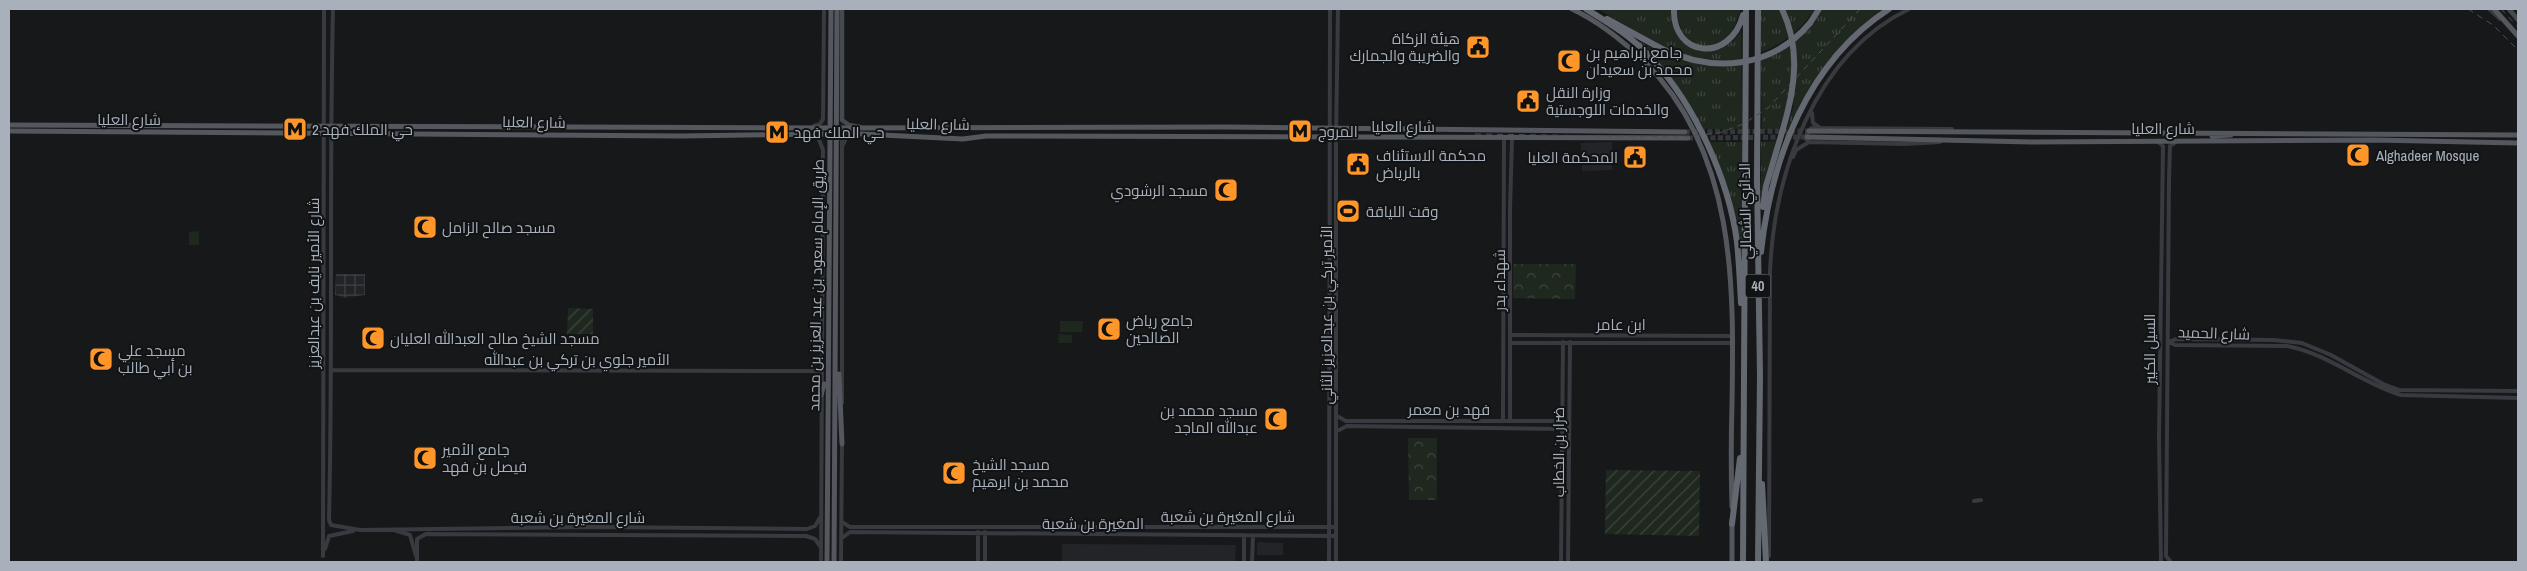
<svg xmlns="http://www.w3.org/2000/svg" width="2527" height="571" font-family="'Archivo Narrow',Cairo,sans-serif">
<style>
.built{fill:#232427}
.industrial{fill:url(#industrial-grid)}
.grass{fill:url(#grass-tufts)}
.park{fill:url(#park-crowns)}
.garden{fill:url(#garden-furrows)}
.pitch{fill:#1f281f}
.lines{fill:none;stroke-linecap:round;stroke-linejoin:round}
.primary-tunnel{stroke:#34373a;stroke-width:5;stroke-dasharray:5 2.5;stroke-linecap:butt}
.tertiary{stroke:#383a3f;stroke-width:4}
.secondary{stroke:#464a4f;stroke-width:4.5}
.primary{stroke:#54585e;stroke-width:5}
.motorway{stroke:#646971;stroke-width:6}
.rail{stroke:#4b4f54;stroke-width:1;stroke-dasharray:6 5;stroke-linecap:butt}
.tertiary-bridge{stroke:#383a3f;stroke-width:4}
.primary-bridge{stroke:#54585e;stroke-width:5}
.motorway-bridge{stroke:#646971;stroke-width:6}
.labels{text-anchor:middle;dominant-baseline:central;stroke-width:4;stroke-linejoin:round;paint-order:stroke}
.shield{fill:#121315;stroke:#7b8289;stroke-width:1}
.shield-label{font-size:14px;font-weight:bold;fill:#a8b1bb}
.poi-label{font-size:15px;fill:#a8b1bb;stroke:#121315;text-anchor:start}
.street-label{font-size:15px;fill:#a8b1bb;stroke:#121315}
</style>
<defs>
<pattern id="industrial-grid" width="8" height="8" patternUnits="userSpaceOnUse" patternTransform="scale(1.25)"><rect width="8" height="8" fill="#232427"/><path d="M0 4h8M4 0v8" fill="none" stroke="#404144"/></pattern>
<pattern id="grass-tufts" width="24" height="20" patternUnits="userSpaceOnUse" patternTransform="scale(1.25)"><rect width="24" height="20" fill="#1f281f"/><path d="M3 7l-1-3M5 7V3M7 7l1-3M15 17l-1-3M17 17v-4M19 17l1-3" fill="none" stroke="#3d453e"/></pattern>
<pattern id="park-crowns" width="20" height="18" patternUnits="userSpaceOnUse" patternTransform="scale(1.25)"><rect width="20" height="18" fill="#1f281f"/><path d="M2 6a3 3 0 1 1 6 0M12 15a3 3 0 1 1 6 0" fill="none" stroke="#3d453e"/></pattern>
<pattern id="garden-furrows" width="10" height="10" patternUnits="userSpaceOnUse" patternTransform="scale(1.25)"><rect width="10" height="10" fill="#1f281f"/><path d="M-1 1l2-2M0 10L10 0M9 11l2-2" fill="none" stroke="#3d453e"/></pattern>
</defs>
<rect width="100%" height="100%" fill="#17181a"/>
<path class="built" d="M1612,142V170L1582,171L1581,143Z
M1257,542L1283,543V555H1257Z
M1062,544L1236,545L1235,562H1062Z"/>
<path class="industrial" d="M336,274H365V295L341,298L340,296L335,295Z"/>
<path class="grass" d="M1598,9H1671C1667,51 1719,67 1741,31L1742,129H1703C1686,95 1664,67 1637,40L1658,51L1662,46Z
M1677,9H1741L1731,36C1725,39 1719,43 1713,45C1690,52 1677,27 1677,9Z
M1761,9H1815C1801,29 1784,44 1761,52Z
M1823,9H1883C1840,38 1815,82 1790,126L1787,128L1794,105L1788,103L1779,129L1762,130L1761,60L1812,24Z
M1776,141L1763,194L1761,193V142Z
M1709,142H1742V254H1740Z"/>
<path class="park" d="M1513,264H1576L1575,299L1513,298Z
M1408,438H1437V500H1409Z"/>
<path class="garden" d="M568,308L593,309V334H567Z
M125,352L140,353L139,367L125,369Z
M1606,470L1700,471L1699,536L1605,534Z"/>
<path class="pitch" d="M199,231V245H189V232Z
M1060,321H1083L1082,332H1060Z
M1059,334L1072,335V343H1058Z"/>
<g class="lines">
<path class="primary-tunnel" d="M1685,132L1809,131
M1688,138L1807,137"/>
<path class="tertiary" d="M333,9C329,179 333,350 329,520L331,525L360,530L592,527L807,529L815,526L821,516
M2489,9L2500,19
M1812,113L1813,123L1819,127
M814,126L820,124L823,119L824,9
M814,135L818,137L823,150L821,562
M840,137L842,141V403
M1809,142L1805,138L1809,130L1812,128L1952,129
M2158,142L2163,146L2159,437L2161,562
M843,145L846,138L854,135
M1793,157L1796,150L1809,142L1905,144L1940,142
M1510,335L1732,336
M2169,342L2175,345L2287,346C2329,354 2361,383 2401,395L2518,398
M2169,342L2176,339L2274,340L2302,343L2331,355L2385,385L2399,390L2518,391
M1510,343H1732
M332,370L821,371
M1337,416L1346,421H1563
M1503,421L1504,138
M1510,421V209L1512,139
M1337,431L1347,426L1562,429
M1974,501L1981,500
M842,522L850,527H1336
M394,530L410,535L416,556
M842,538L850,532L1336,536
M325,549L329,536L353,531
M323,556L324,9
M1769,556L1770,272C1774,174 1814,55 1909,9
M417,562V539L426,534L806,536L815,539L820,546
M841,562L842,442
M978,562V532
M985,562V532
M1244,562V535
M1252,562L1253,535
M1329,562L1330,9
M1336,562V138L1338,9
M1561,562L1563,342
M1568,562L1570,342
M2171,562L2166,556L2169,179L2170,146L2176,142"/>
<path class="secondary" d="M842,9V120L849,125L860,127
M2509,9L2518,20"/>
<path class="primary" d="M1572,9C1600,22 1623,41 1645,62C1736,154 1734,284 1732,404C1731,439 1731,473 1732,507
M2494,9L2518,36
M9,125L825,128
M842,128L1228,127L1685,132
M9,131L681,136L825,134
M1809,131L2518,135
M842,133L963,139L986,136L1688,138
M2212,136L2231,135
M1807,137L2032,142L2375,140L2518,143
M839,374L842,444
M821,395L824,384
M1732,520V562
M827,562L831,9
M834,562L837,9"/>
<path class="motorway" d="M1586,9C1609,23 1634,38 1652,59C1695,105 1729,180 1737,242C1739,262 1740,283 1741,303
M1674,9C1672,57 1730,64 1743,15
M1607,19L1662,49
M1810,23L1819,9
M1763,207L1766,186L1783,129
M1761,252C1771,159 1807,62 1889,9
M1762,484L1766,562
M1732,524L1740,458
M1743,562L1746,9
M1758,562L1760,376L1757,179L1758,9"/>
<path class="rail" d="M2468,9L2493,25L2518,50
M2501,9L2518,27
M1475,134L1683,137L1719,133L1743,124L1768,108L1860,9"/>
<path class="tertiary-bridge" d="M826,137H840"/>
<path class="primary-bridge" d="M825,128H842
M825,134L842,133"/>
<path class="motorway-bridge" d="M1782,9C1801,49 1795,88 1783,129
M1662,49C1714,73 1771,69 1810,23"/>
</g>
<defs>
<g id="civic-square" transform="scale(1.25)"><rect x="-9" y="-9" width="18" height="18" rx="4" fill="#ff962a" stroke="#121315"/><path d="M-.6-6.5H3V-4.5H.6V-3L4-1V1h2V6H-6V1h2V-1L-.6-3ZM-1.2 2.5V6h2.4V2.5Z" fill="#111"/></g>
<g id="mosque-square" transform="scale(1.25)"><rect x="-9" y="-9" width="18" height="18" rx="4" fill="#ff962a" stroke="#121315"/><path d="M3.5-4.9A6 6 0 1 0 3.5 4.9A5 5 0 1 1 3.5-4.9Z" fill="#111"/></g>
<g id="metro-square" transform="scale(1.25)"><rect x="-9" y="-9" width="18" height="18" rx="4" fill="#ff962a" stroke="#121315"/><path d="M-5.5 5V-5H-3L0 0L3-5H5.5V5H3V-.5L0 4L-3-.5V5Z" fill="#111"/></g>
<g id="stadium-square" transform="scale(1.25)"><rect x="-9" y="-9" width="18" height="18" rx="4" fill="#ff962a" stroke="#121315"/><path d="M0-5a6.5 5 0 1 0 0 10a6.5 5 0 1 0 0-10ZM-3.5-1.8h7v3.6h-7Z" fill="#111"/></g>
</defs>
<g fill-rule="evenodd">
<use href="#civic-square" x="1478" y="47"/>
<use href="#mosque-square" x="1569" y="61"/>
<use href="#civic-square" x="1528" y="101"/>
<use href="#metro-square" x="295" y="129"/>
<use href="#metro-square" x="1300" y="131"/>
<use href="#metro-square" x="777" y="132"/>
<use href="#mosque-square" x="2358" y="155"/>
<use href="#civic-square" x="1635" y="157"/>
<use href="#civic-square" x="1358" y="164"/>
<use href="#mosque-square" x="1226" y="190"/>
<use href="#stadium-square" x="1348" y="211"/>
<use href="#mosque-square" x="425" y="227"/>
<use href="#mosque-square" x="1109" y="329"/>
<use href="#mosque-square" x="373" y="338"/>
<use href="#mosque-square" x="101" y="359"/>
<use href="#mosque-square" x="1276" y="419"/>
<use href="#mosque-square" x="425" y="458"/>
<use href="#mosque-square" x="954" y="473"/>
</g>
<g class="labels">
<rect class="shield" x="1745.5" y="274.5" width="25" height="23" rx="4"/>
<g class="shield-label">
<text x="1758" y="286">40</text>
</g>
<g class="poi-label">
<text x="1460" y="38" text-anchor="end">هيئة الزكاة<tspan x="1460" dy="17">والضريبة والجمارك</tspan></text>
<text x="1586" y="52">جامع إبراهيم بن<tspan x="1586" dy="17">محمد بن سعيدان</tspan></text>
<text x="1546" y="92">وزارة النقل<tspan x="1546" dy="17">والخدمات اللوجستية</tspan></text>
<text x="312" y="129">حي الملك فهد 2</text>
<text x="1318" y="131">المروج</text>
<text x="794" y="132">حي الملك فهد</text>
<text x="1376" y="155">محكمة الاستئناف<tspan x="1376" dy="17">بالرياض</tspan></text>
<text x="2376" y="155">Alghadeer Mosque</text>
<text x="1618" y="157" text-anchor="end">المحكمة العليا</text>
<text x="1208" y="190" text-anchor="end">مسجد الرشودي</text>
<text x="1366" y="211">وقت اللياقة</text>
<text x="442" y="227">مسجد صالح الزامل</text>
<text x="1126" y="320">جامع رياض<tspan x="1126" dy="17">الصالحين</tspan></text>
<text x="390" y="338">مسجد الشيخ صالح العبدالله العليان</text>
<text x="118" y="350">مسجد علي<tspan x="118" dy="17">بن أبي طالب</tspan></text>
<text x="1258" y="410" text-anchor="end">مسجد محمد بن<tspan x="1258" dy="17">عبدالله الماجد</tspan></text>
<text x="442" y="449">جامع الأمير<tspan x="442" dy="17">فيصل بن فهد</tspan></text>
<text x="972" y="464">مسجد الشيخ<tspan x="972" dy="17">محمد بن ابرهيم</tspan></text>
</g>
<g class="street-label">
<text x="129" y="119">شارع العليا</text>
<text transform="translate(534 122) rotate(1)">شارع العليا</text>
<text transform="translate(938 124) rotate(1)">شارع العليا</text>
<text x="1403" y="126">شارع العليا</text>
<text x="2163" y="128">شارع العليا</text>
<text transform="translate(1745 211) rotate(-91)">الدائري الشمالي</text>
<text transform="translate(1499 280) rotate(-90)">شهداء بدر</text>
<text transform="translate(313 283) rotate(-90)">شارع الأمير نايف بن عبدالعزيز</text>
<text transform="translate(816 285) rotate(-89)">طريق الإمام سعود بن عبد العزيز بن محمد</text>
<text transform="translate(1326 315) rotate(-90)">الأمير تركي بن عبدالعزيز الثاني</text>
<text x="1621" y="324">ابن عامر</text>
<text transform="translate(2214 333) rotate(2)">شارع الحميد</text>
<text transform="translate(2149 349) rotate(-90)">السيل الكبير</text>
<text x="577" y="359">الأمير جلوي بن تركي بن عبدالله</text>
<text x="1449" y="409">فهد بن معمر</text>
<text transform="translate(1558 452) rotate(-90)">ضرار بن الخطاب</text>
<text x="1228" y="516">شارع المغيرة بن شعبة</text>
<text x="578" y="517">شارع المغيرة بن شعبة</text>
<text x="1093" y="523">المغيرة بن شعبة</text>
</g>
</g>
<rect width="2527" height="571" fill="none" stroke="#a8b1bb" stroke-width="20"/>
</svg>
